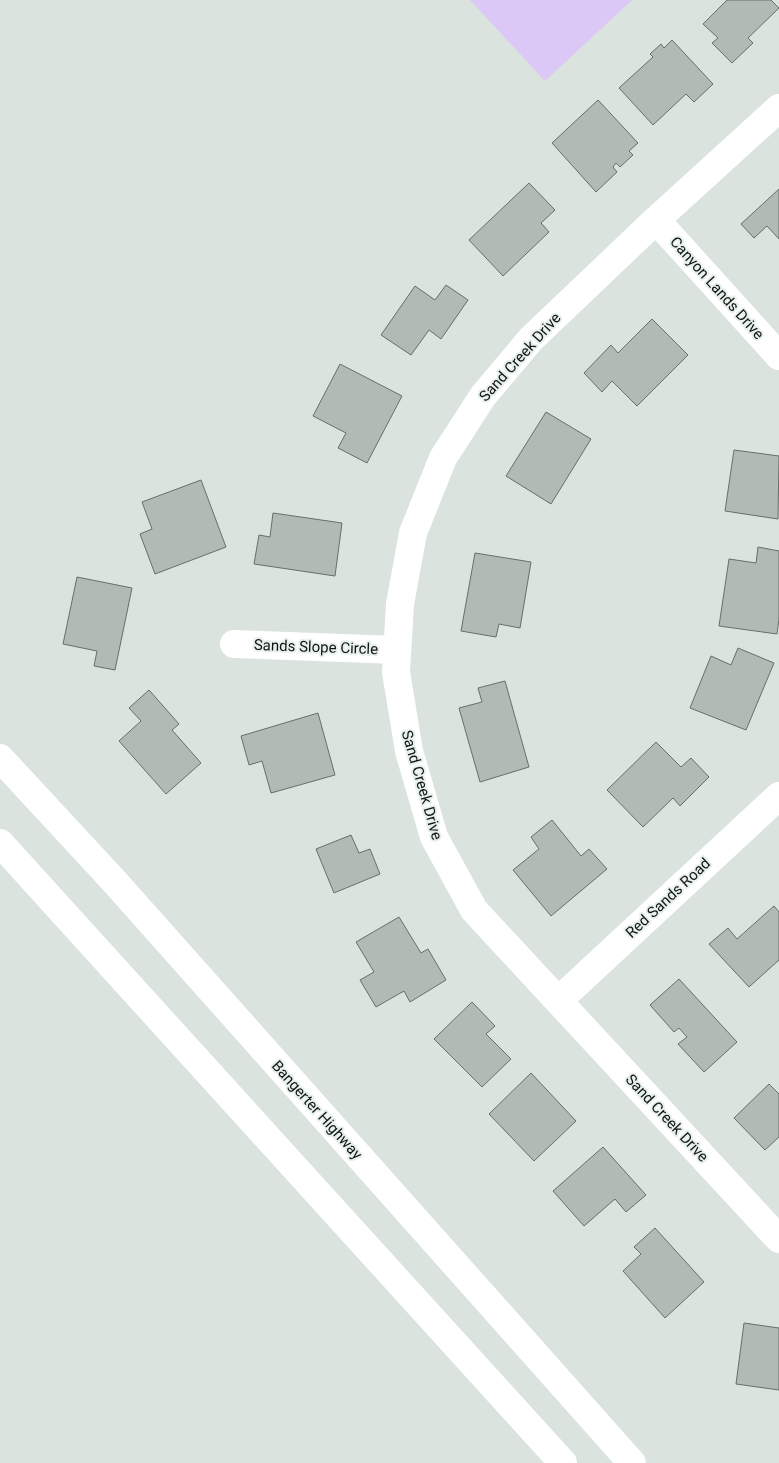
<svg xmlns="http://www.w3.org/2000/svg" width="779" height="1463" font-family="Roboto,sans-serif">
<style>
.green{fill:#dbc8f7}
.building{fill:#b2bab6;stroke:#676f6b}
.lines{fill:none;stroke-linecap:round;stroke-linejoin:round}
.minor{stroke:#fff;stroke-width:28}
.motorway{stroke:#fff;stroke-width:28}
.labels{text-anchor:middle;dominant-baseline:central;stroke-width:4;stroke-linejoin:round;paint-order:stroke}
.street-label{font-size:15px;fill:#111412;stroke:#e7f0eb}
</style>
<rect width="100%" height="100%" fill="#dae3de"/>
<path class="green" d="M470,0H632L545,81Z"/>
<path class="building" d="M727,0H771L779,8L748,38L753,43L732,63L712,43L718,38L703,24Z
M672,40L713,84L694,102L686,94L653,125L619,88L653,57L650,54L661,44L664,48Z
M598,100L638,143L629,151L633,155L620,167L616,163L613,167L617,172L596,192L552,143Z
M529,183L555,210L541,223L549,232L503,276L469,240Z
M779,189V239L767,226L754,238L741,224Z
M446,285L468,300L441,339L429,330L411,355L381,335L415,286L435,300Z
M652,319L688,355L637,406L612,381L602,392L584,373L611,345L618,353Z
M340,364L402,396L367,463L338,448L346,433L313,416Z
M546,412L591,439L551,504L506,476Z
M734,450L779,456L778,519L725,511Z
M201,480L226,547L155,574L140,534L152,529L142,502Z
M273,513L342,523L335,576L254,564L259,535L270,537Z
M758,547L779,551V619L777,634L719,626L729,559L756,563Z
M475,553L531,562L520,628L499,624L496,637L461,631Z
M77,577L132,588L115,670L94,666L97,651L63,644Z
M738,648L774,663L746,730L690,708L711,656L731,665Z
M505,681L529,767L480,782L459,708L482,702L478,688Z
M149,690L179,724L172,730L201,763L166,794L119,741L141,721L129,708Z
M318,713L335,775L271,793L262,761L249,765L241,736Z
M656,742L681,767L691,758L709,777L680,806L673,798L643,827L607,790Z
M552,820L581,856L589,849L607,869L551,916L513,870L539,849L531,837Z
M351,835L359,853L370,849L380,874L334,893L316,849Z
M774,906L779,912V960L749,987L709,944L728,928L737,939Z
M399,917L421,953L428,949L446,980L410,1002L404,991L376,1007L360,980L374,972L356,942Z
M679,979L737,1042L704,1072L678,1044L687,1037L679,1028L674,1032L650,1005Z
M472,1002L495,1026L486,1034L511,1059L482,1087L434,1039Z
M531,1073L576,1121L534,1161L489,1114Z
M769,1084L779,1094V1137L765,1150L734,1118Z
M603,1147L646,1195L626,1212L615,1199L584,1226L553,1191Z
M655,1228L704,1282L665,1318L623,1271L641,1254L634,1247Z
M744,1323L779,1328V1390L736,1384Z"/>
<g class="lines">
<path class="minor" d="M779,108L656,220L531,339L483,396L443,458L413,533L400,604L396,672L409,751L434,837L474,910L779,1239
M656,220L779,356
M234,644L397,650
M558,1001L779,796"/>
<path class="motorway" d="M0,758L114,881L632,1463
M0,843L563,1463"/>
</g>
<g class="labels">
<g class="street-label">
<text transform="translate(717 288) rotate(48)">Canyon Lands Drive</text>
<text transform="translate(520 357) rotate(-48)">Sand Creek Drive</text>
<text transform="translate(316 647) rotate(2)">Sands Slope Circle</text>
<text transform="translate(422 785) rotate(74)">Sand Creek Drive</text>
<text transform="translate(668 898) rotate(-43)">Red Sands Road</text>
<text transform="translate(317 1110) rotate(48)">Bangerter Highway</text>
<text transform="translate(667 1118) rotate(47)">Sand Creek Drive</text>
</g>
</g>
</svg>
